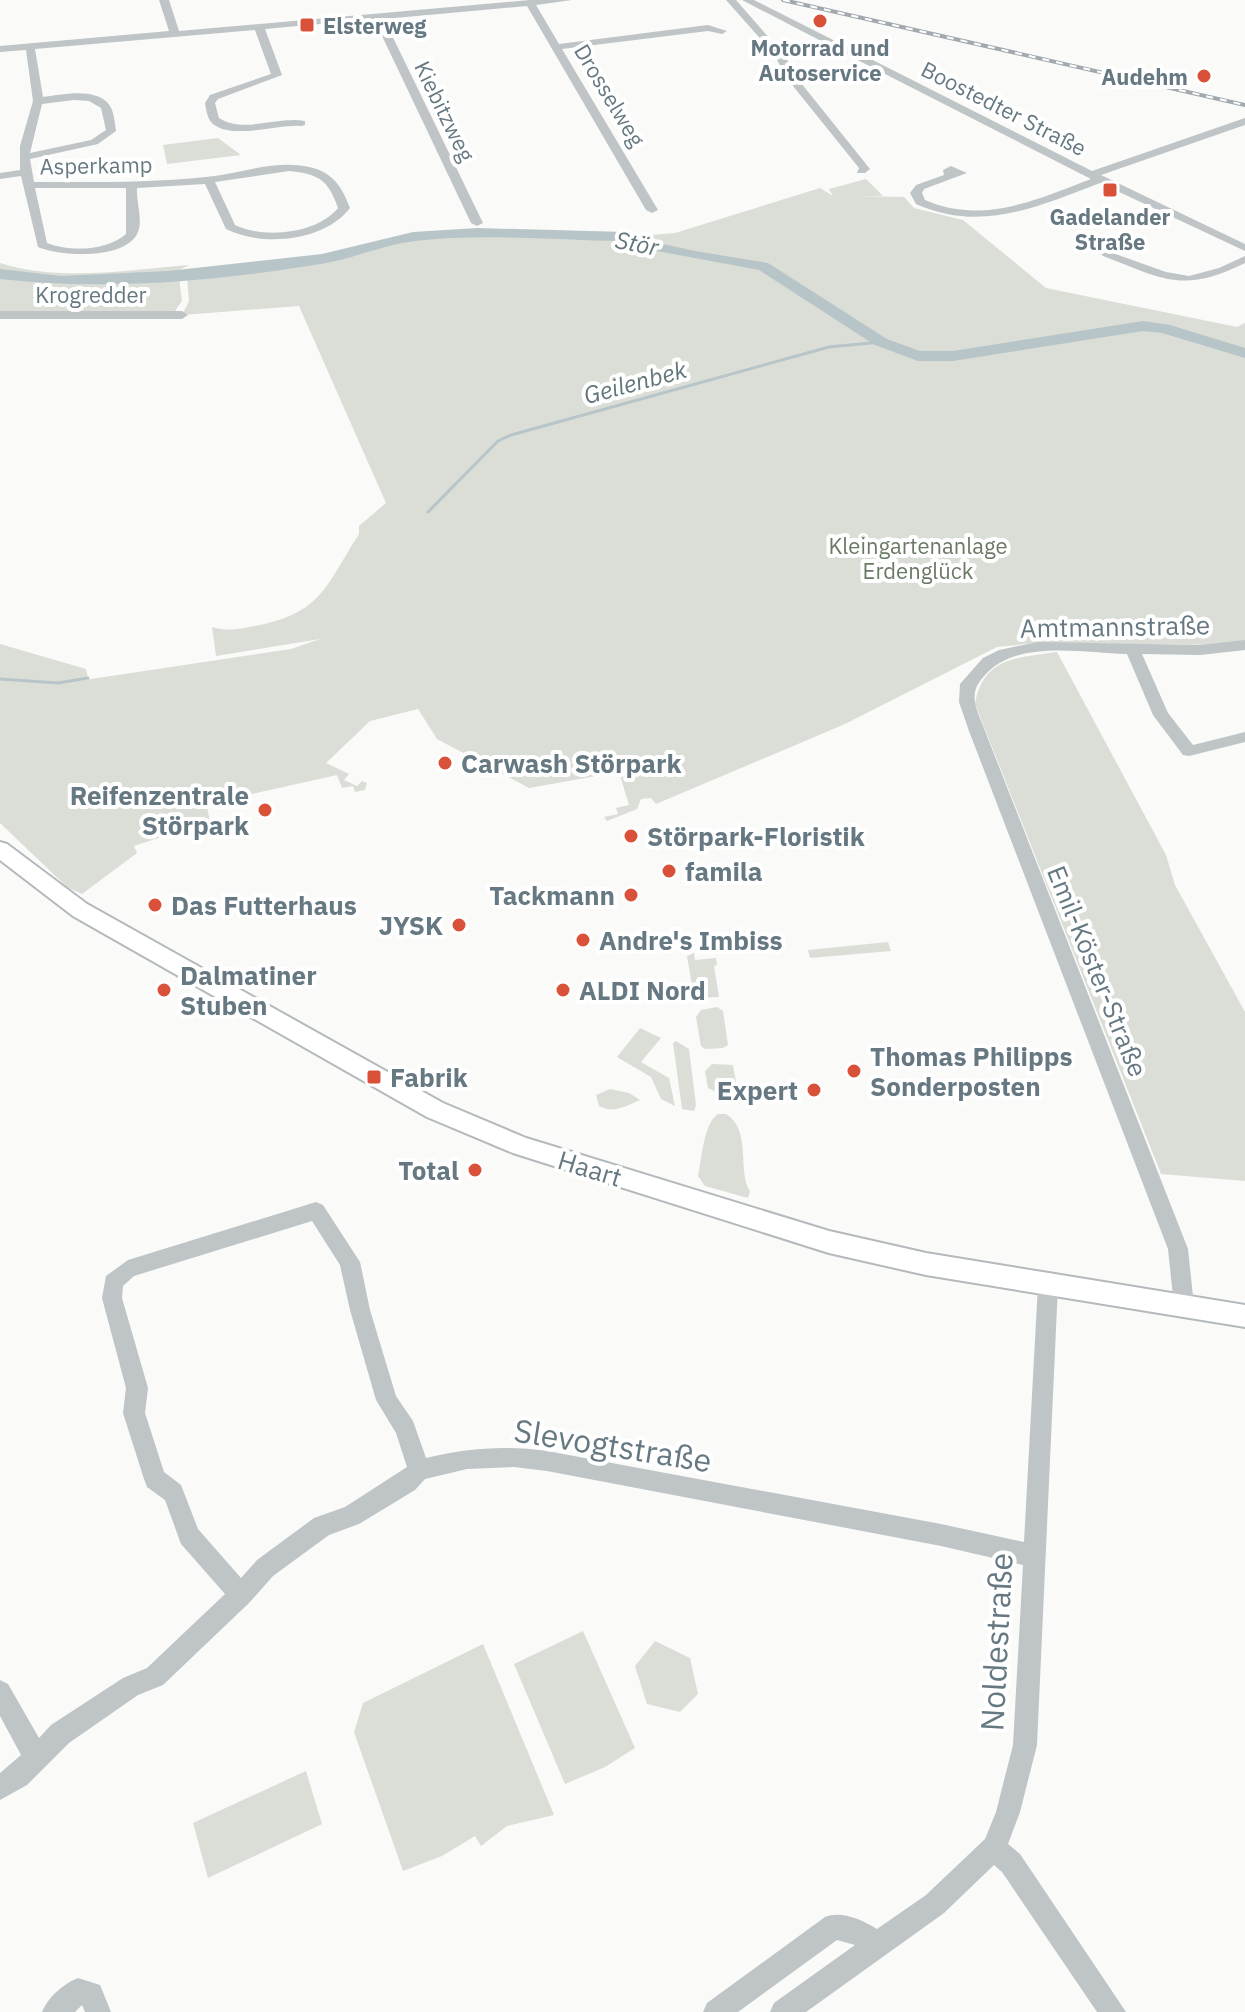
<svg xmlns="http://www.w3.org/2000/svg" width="1245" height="2012" font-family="'IBM Plex Sans',sans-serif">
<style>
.green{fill:#daded7}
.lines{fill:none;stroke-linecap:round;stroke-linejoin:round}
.stream{stroke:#b8c5c8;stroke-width:3}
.river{fill:#b8c5c8;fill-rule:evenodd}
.major-casing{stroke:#b3b9bc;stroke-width:4}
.minor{fill:#bfc4c7;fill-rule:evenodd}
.major{fill:#fff;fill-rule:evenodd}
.rail-casing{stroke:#a1a9ae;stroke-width:4}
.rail{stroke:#fff;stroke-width:2;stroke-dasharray:7;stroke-linecap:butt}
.poi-dot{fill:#d95138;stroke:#fff;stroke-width:3}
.labels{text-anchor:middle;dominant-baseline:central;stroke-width:8;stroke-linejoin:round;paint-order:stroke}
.far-poi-label{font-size:22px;font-weight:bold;fill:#667881;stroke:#fff}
.far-street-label{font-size:22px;fill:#667881;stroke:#fff}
.far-park-label{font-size:22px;fill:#6a7965;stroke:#fff}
.far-water-label{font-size:24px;font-style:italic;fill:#61767b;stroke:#fff}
.street-label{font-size:26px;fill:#667881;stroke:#fff}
.poi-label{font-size:26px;font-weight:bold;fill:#667881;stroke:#fff;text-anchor:start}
.near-street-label{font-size:32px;fill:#667881;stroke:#fff}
</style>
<rect width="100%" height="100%" fill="#fafaf8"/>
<path class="green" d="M218,138L241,155L167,164L163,145Z
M866,179L883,196H854L904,197L914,208L963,220L1046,288L1237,327L1245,323V641L1225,645L1037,643L997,647L845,724L656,804L651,798L641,799L637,809L607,821L604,817L618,814L616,808L629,805L619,772L529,788L437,739L418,709L370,721L326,763L349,774L344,780L357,786L362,781L367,783L365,790L355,792L353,786L342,788L337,775L234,798L232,792L205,798L210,821L134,846L137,853L82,894L67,887L0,823V644L86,669L88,678L58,684L291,649L320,639L216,656L212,627C228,632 239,629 255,626C322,613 325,587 359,534V526L386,503L299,306L182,315L189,301L187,277L322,259L413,237L517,232L625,237L675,233L820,188L833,196L829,189Z
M0,263C61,282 126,270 189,265L170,275L179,278L182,301L173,314L0,312Z
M1057,652L1166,855L1175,885L1245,1012V1181L1161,1174L975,704C983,657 1017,658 1057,652Z
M888,942L891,951L810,958L808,950Z
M694,953L695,960L716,958L717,965L714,966L719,997L700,998L693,991L687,956Z
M717,1007L723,1011L728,1045L723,1048L705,1049L701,1046L696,1017L701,1010Z
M640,1028L661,1038L641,1062L669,1078L675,1106L661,1099L651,1077L617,1057Z
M676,1041L689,1049L696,1105L694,1111L682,1109L673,1043Z
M712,1064L733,1065L740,1104L708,1088L705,1071Z
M610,1089L629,1093L640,1100C626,1106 613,1114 599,1106L596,1095Z
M718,1114H726C752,1129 737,1173 750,1191L748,1198L705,1186L698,1176C702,1159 703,1124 718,1114Z
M583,1631L635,1748L605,1767L565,1784L514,1664Z
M655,1641L690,1658L698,1694L680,1712L647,1704L635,1666Z
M483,1644L554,1815L507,1826L481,1846L475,1836L442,1856L403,1871L354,1732L363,1703Z
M306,1771L322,1824L208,1878L193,1823Z"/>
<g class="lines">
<path class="stream" d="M428,512L498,441L511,435L829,347L881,342
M0,679L58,683L88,678"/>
<path class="river" d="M477,228L625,232L640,239L695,251L768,263L887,339L920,351H953L1143,321L1170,325L1245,348V358L1162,333L1143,331L953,361H918L875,345L759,270L630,246L622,241C553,240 483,233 415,241C383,245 352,259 321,264C216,281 105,291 0,279V269L61,276L168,271L322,254L413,232Z"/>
<g class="major-casing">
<path id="major" d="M0,842L7,844L87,904L443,1103L526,1138L829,1231L926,1253L1245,1305V1327L926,1275L829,1253L513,1153L427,1117L73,916L0,860Z"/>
</g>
<path class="minor" d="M159,0H169L179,31L530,0H572L536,5L559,44L708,25L727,31L722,34L708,31L562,49L658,210L652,213L646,210L527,6L384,19L483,223L477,226L471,223L374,19L265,29L282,75L218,99L215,103L219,118C244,134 276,116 305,121V125L301,126C278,124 228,141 211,122C207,117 206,109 205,103L210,95L271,74L255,30L35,49L43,97C61,95 97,86 110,106C114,112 115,124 116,131L98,144L30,159L34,182C91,182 148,183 206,177C240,174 275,159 309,167C333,172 342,187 350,208C324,242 262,247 226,229L205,184L137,188C136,202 143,219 138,232C127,260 60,257 38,247L21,176L0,179V173L20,170V146L33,101L26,50L0,52V46L169,31ZM74,100L89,101L101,108L106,130L91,140L30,153L42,104ZM289,171C318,174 328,179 338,208C317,234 264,239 235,225L215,182ZM35,188H126V234C107,251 70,252 47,243Z
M726,0H736L777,47L823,42L742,0H754L1092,171L1245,118V125L1101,175L1245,244V251L1100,183C1037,207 981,233 916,204L910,193L916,185L944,175L943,170L951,166L967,173L924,189L922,193L925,200C981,225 1037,200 1091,179L832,47L783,52L797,78L870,169L865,173H857L859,168L789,81L773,53Z
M1107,251L1166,272L1189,276L1219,268L1245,256V263C1183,294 1163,279 1103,256L1101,254Z
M0,311H182L188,315L182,319H0Z
M1245,640V650L1200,655L1142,654L1168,713L1193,745L1245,732V742L1189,756L1183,755L1153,715L1127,654C1083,653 1017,639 985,675C978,683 973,690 975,702C976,711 982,722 985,731L1188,1249L1194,1306L1191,1313L1184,1315L1177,1313L1174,1306L1168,1249L969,731L959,702L960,684L983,658L999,650L1038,642L1200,645Z
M316,1202L323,1205L360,1262L370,1310L396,1396L413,1421L426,1458C467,1448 505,1445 547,1451L941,1524L1024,1542L1038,1285L1041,1279L1048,1276L1055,1279L1058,1285L1037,1745L1020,1812L1008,1844L1020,1854L1126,2012H1097L1002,1872L994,1865L944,1913L806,2012H770L774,2003L855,1945L837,1940L738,2012H703L707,2003L825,1917C841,1910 863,1920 877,1929L926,1895L985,1839L996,1812L1013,1745L1023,1565L941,1546L547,1471L514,1467L467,1469L425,1479L415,1490L359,1524L329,1535L273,1576L249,1603L163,1685L138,1695L69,1743L27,1785L0,1800V1773L21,1755L0,1716V1680L8,1684L39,1738L51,1725L123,1678L147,1668L225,1594L181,1544L165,1500L147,1487L144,1479L123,1413L126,1388L102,1298L106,1276L128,1260ZM312,1221L340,1265L350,1310L376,1400L396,1433L407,1467L345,1507L314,1518L257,1560L241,1578L198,1529L181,1485L164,1472L145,1413L148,1388L122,1298L123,1286L134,1276Z
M78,1978L100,1985L111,2012H85L82,2005L75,2012H42C48,1997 63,1984 78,1978Z"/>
<use href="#major" class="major"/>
<g class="rail-casing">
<path id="rail" d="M783,0L1245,105"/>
</g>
<use href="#rail" class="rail"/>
</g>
<g class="poi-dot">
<circle cx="820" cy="21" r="8"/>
<rect x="299" y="17" width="16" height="16" rx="4"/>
<circle cx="1204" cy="76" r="8"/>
<rect x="1102" y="182" width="16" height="16" rx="4"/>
<circle cx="445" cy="763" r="8"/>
<circle cx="265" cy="810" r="8"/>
<circle cx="631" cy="836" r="8"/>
<circle cx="669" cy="871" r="8"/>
<circle cx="631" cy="895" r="8"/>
<circle cx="155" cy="905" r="8"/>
<circle cx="459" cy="925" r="8"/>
<circle cx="583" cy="940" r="8"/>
<circle cx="164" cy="990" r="8"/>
<circle cx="563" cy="990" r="8"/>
<circle cx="854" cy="1071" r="8"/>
<rect x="366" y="1069" width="16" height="16" rx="4"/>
<circle cx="814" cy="1090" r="8"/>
<circle cx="475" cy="1170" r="8"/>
</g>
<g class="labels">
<g class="far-poi-label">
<text x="323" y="25" text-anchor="start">Elsterweg</text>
<text x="820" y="47">Motorrad und<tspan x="820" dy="25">Autoservice</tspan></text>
<text x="1188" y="76" text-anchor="end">Audehm</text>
<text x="1110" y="216">Gadelander<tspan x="1110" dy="25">Straße</tspan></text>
</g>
<g class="far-street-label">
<text transform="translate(610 95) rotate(59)">Drosselweg</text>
<text transform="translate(1004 108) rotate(27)">Boostedter Straße</text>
<text transform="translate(445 111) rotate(64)">Kiebitzweg</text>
<text transform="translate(96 165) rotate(-1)">Asperkamp</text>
<text x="91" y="294">Krogredder</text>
</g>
<g class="far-park-label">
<text x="918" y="545">Kleingartenanlage<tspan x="918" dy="25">Erdenglück</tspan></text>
</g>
<g class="far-water-label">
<text transform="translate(637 243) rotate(11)">Stör</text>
<text transform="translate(635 382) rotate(-15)">Geilenbek</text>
</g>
<g class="street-label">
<text transform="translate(1115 626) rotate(-1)">Amtmannstraße</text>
<text transform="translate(1098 971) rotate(68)">Emil-Köster-Straße</text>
<text transform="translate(590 1168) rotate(17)">Haart</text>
</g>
<g class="poi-label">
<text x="461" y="763">Carwash Störpark</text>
<text x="249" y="795" text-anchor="end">Reifenzentrale<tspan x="249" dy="30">Störpark</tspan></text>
<text x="647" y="836">Störpark-Floristik</text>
<text x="685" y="871">famila</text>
<text x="615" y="895" text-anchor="end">Tackmann</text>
<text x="171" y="905">Das Futterhaus</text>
<text x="443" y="925" text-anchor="end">JYSK</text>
<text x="599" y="940">Andre's Imbiss</text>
<text x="180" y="975">Dalmatiner<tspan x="180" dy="30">Stuben</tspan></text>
<text x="579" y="990">ALDI Nord</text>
<text x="870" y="1056">Thomas Philipps<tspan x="870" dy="30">Sonderposten</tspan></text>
<text x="390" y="1077">Fabrik</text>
<text x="798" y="1090" text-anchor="end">Expert</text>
<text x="459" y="1170" text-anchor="end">Total</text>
</g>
<g class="near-street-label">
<text transform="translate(613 1445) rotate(9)">Slevogtstraße</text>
<text transform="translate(996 1642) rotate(-87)">Noldestraße</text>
</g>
</g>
</svg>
